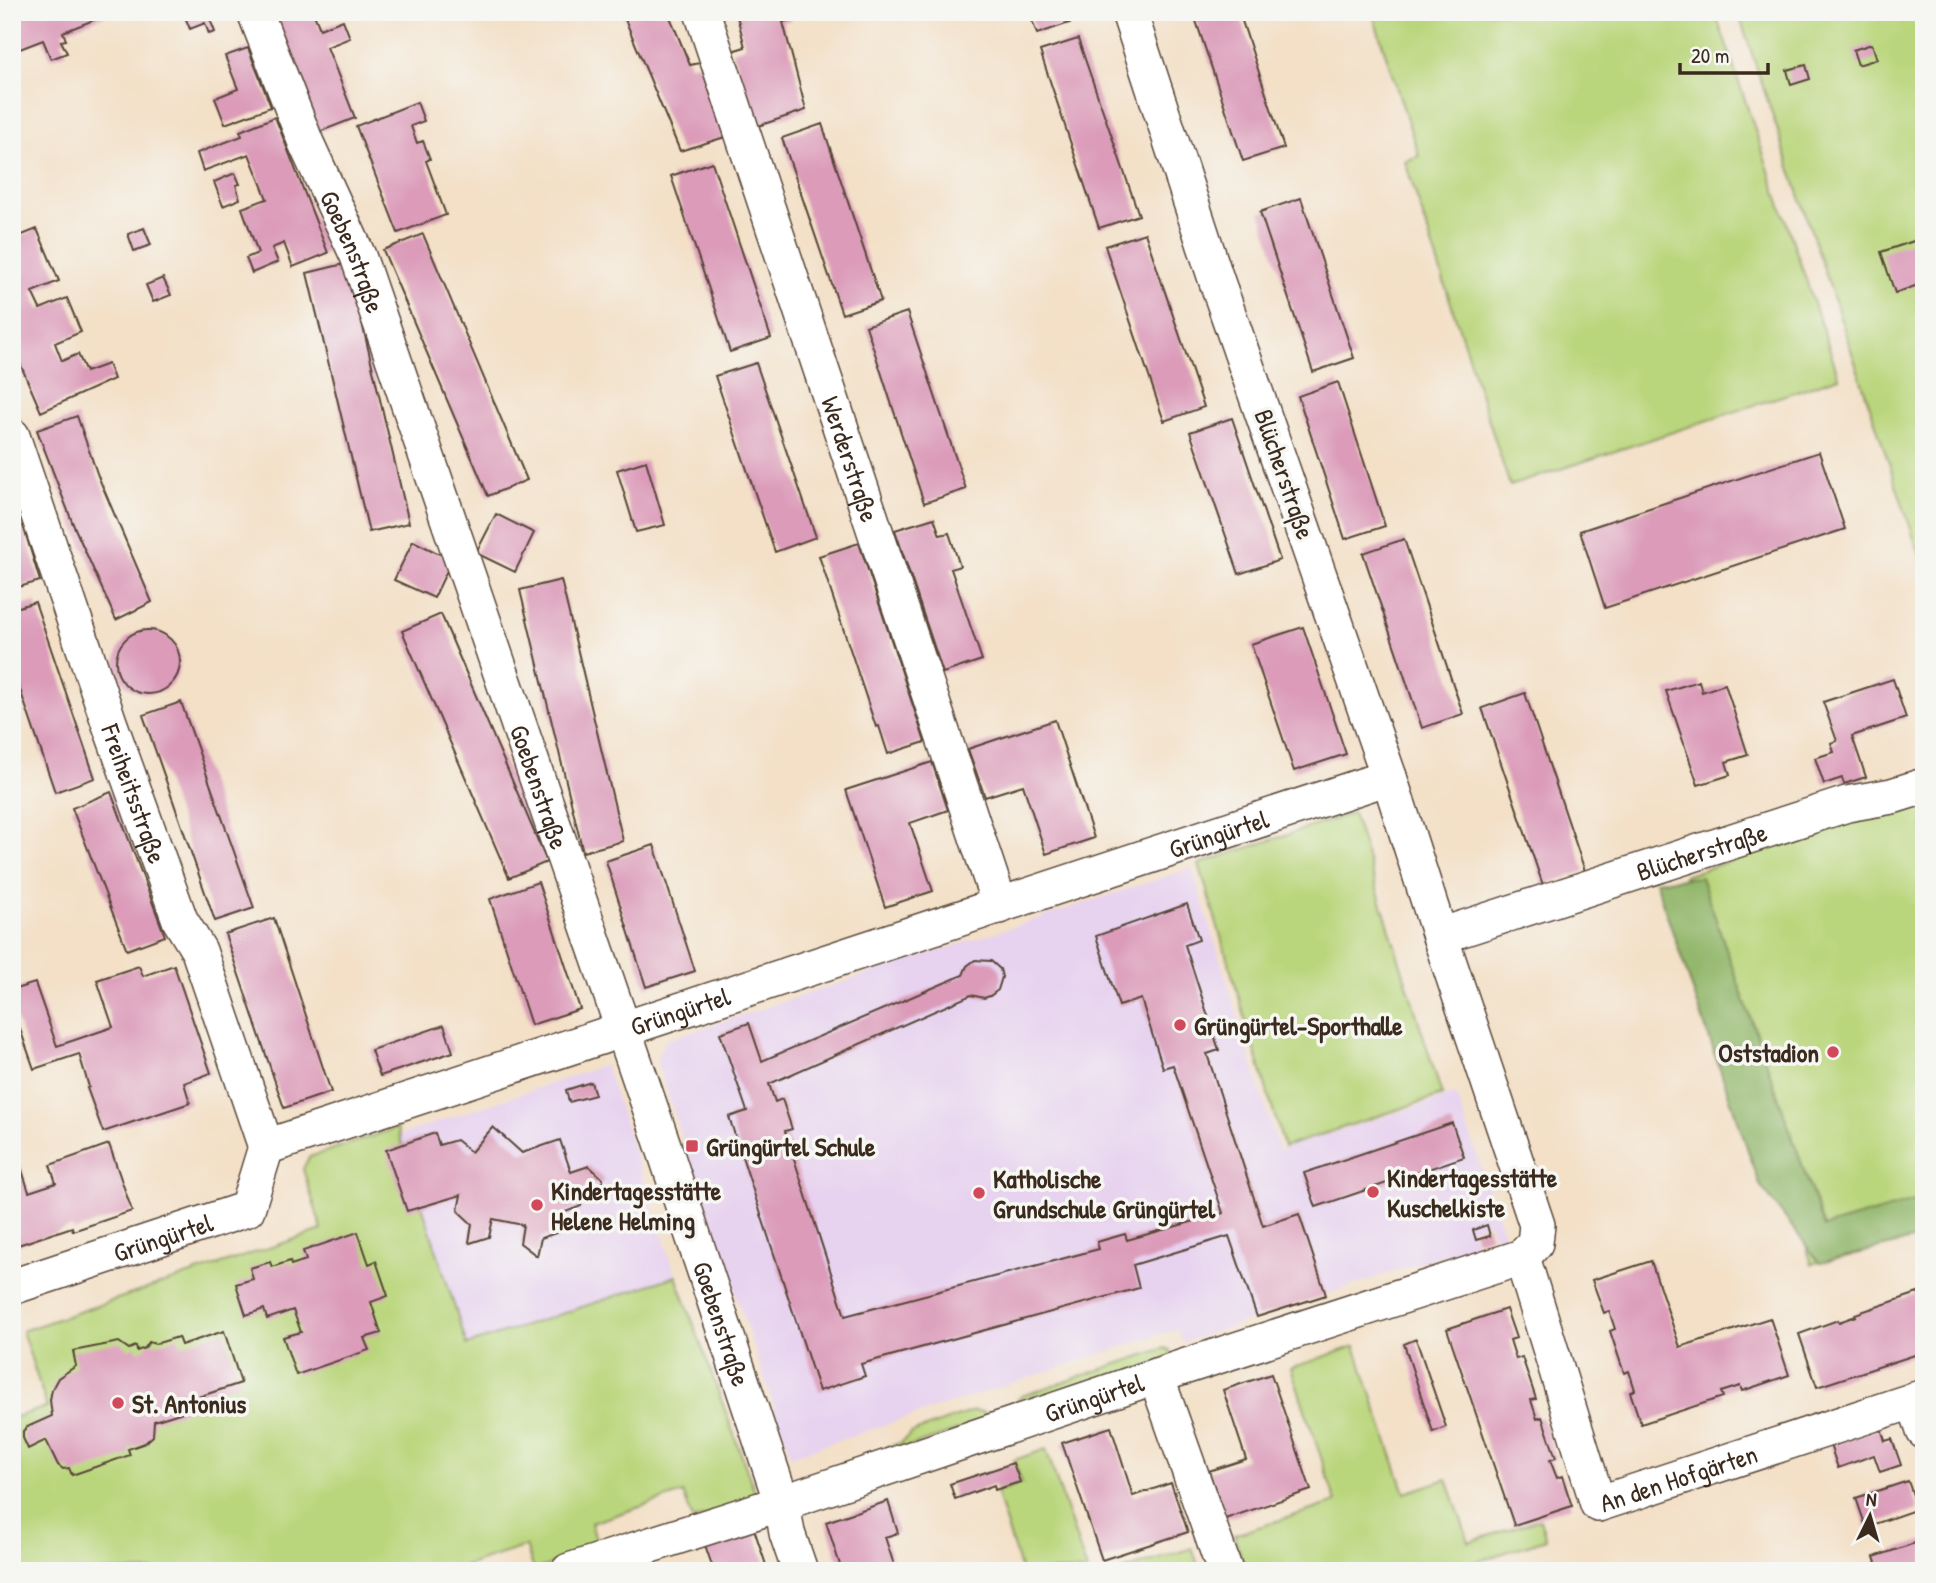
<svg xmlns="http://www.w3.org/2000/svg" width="1936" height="1583" font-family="'Patrick Hand',sans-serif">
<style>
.built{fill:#e7d2ef}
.green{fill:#bad67c;stroke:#7a804d;stroke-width:2}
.forest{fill:#93b76c;stroke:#677045;stroke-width:2}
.building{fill:#db9bb9}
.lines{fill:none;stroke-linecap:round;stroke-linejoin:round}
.minor-casing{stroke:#574537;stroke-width:38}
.minor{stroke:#fff;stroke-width:35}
.poi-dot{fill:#d1495b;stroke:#f6f6f2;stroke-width:2.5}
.labels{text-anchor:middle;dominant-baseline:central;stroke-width:7;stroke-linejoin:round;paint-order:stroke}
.street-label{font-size:26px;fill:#3b2a1e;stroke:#f6f6f2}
.poi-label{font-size:26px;font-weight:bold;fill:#3b2a1e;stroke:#f6f6f2;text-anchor:start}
</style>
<rect width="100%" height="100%" fill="#f6f6f2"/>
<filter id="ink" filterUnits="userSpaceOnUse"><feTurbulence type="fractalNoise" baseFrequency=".0143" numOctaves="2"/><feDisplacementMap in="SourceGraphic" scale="14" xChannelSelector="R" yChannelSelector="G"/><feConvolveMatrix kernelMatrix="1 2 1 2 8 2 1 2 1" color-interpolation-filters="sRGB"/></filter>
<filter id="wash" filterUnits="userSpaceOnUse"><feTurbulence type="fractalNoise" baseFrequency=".00686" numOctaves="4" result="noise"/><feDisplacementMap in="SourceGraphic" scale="28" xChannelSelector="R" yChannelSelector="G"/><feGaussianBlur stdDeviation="1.57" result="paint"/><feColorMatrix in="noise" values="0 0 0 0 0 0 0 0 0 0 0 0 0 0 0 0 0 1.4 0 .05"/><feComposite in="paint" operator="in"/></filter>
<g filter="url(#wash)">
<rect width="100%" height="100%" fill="#f3e0c7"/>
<path class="built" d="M1192,868L1279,1150L1456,1094L1504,1234L1494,1237L1489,1223L1471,1228L1476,1244L1182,1343L1177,1329L791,1456L656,1060L666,1040Z
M605,1065L676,1276L467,1345L400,1135Z"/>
<path class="green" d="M1372,12H1715L1839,377L1510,486L1405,161L1419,156Z
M1738,12H1924V568Z
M1924,798V1228L1812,1264L1684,876Z
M1353,813L1442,1095L1284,1147L1199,864Z
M397,1128L467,1345L676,1276L757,1498L693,1520L683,1493L591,1523L599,1550L534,1570L526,1546L449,1571H17L12,1555V1418L47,1407L22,1331L322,1230L303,1169L309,1157Z
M1355,1346L1405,1493L1447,1479L1469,1542L1540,1519L1546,1539L1448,1571H1431L1428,1563L1429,1571H1339L1337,1566L1321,1571H1246L1234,1535L1336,1502L1291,1368Z
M1165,1348L1170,1350L1172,1358L1020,1409L1017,1401L1021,1396Z
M973,1411L984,1412L987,1421L889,1453L887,1447L901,1443L911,1433Z
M1046,1449L1087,1571H1021L996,1492L1022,1483L1014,1460Z
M1192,1548L1200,1571H1122Z"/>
<path class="forest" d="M1701,877L1824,1227L1924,1198V1237L1820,1263L1760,1185L1655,881Z"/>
<g id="blocks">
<path class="building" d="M18,12H114L63,32L66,40L61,41L67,53L51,59L43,40L12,52V14Z
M183,12H207L215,32L209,34L205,23L190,29Z
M273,12H313L320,29L343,20L350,38L327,47L355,118L319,132Z
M622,12H668L690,65L700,63L725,137L680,151Z
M736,12H789L791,20L783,22L806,110L758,126L732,51L745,47Z
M1029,12H1095L1096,14L1037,34Z
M1193,12H1239L1284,148L1243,161Z
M1078,39L1139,215L1099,228L1040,51Z
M1872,44L1877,59L1858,65L1853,50Z
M248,48L271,107L225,124L215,98L238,89L225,56Z
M1806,65L1810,79L1791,85L1787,70Z
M417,102L424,121L411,126L417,143L423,141L430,159L426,161L446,215L398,233L356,126Z
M275,117L328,253L293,267L284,243L272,248L278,262L252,273L246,258L258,253L242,208L267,199L249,154L203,171L197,153L242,136L240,131Z
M822,124L881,301L842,314L782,138Z
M712,162L771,338L730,352L671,176Z
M235,173L240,184L236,185L240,199L223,206L214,182Z
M1301,198L1354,358L1313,372L1260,212Z
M144,228L151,245L134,251L128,234Z
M37,229L59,281L32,292L40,309L67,298L81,332L55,343L62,361L78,354L86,372L108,364L114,379L41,412L12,345V239Z
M1145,233L1204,407L1164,421L1105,246Z
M423,234L527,480L488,496L383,250Z
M1923,238L1924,283L1895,293L1881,252Z
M348,263L409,523L369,532L307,273Z
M163,278L171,295L153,302L146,285Z
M907,312L966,489L924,503L866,326Z
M756,363L816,537L775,552L715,376Z
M1338,382L1385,526L1345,539L1298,396Z
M77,416L98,476L152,602L116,620L73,524L37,430Z
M1232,418L1280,560L1239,574L1190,432Z
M1819,452L1845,529L1605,608L1580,531Z
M646,461L665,525L636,532L617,470Z
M12,489L40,581L12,589Z
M496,514L534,533L515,572L476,553Z
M934,518L940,535L949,533L960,566L951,569L982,660L943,673L895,530Z
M1404,539L1463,714L1422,728L1363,553Z
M413,541L452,560L434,598L394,580Z
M859,543L925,742L888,754L879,726L876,727L819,556Z
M561,580L623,841L583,852L520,590Z
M35,602L95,778L55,792L12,666V609Z
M441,614L547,862L509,878L402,631Z
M1303,627L1346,754L1294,771L1251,644Z
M116 662a32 32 0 1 1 64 0a32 32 0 1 1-64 0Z
M1893,679L1906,718L1852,736L1866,777L1844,784L1842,778L1824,784L1815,758L1834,752L1831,743L1837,741L1823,702Z
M1699,681L1702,692L1725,684L1748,755L1726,762L1730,775L1698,785L1666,691Z
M1525,693L1585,871L1543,885L1482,708Z
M181,702L254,908L215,921L143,715Z
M1055,720L1094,838L1046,854L1023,785L985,797L968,749Z
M932,762L948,810L910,823L933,891L885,907L846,790Z
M111,792L165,936L127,950L72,808Z
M654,845L695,971L646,987L606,861Z
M538,882L580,1009L531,1025L490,899Z
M1187,904L1199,940L1185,945L1219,1050L1207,1054L1263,1226L1299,1214L1326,1295L1257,1317L1229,1236L1133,1265L1139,1288L861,1364L865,1376L819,1391L729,1117L747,1111L720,1033L749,1023L762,1061L963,975L967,966L975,960L991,961L1000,969L1002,977L998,990L990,996L984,998L971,995L769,1084L775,1102L782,1099L792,1129L785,1131L845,1316L1099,1249L1097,1242L1125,1234L1127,1240L1223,1213L1173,1065L1163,1068L1141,999L1119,1006L1096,936Z
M274,918L331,1092L284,1108L225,934Z
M174,965L211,1073L184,1083L190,1103L103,1132L87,1088L89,1087L79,1054L34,1069L12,1006V990L35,983L57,1046L113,1027L97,980L139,966L143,976Z
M444,1025L453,1052L380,1076L371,1050Z
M591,1082L595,1095L569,1102L566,1090Z
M1452,1123L1464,1157L1316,1207L1304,1173Z
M493,1127L522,1153L560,1140L571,1172L589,1166L603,1179V1182L585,1187L581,1206L563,1213L559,1232L541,1238L537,1256L520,1243L523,1225L493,1219L489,1237L470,1243L469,1242L472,1224L458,1211L461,1195L407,1211L386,1150L435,1133L439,1145L456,1140L471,1152Z
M109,1144L132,1211L73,1231L72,1227L12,1247V1169L21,1167L29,1192L56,1183L50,1165Z
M1487,1225L1490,1236L1476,1240L1473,1230Z
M358,1232L369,1264L376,1261L388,1296L371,1302L381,1333L364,1338L369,1350L296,1375L283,1337L301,1332L293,1310L267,1319L264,1309L246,1315L236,1284L253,1279L250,1268L270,1262L272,1267L290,1261L291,1265L306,1260L303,1251Z
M1651,1261L1680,1347L1770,1318L1789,1375L1742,1391L1740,1386L1721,1392L1723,1397L1641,1424L1630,1392L1635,1390L1629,1371L1624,1373L1610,1331L1615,1329L1609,1311L1604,1313L1592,1280Z
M1924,1291V1352L1817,1387L1799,1334L1838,1320L1839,1322L1856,1316L1855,1314Z
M1506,1309L1516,1338L1510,1340L1516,1359L1522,1357L1536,1399L1531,1400L1537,1419L1542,1417L1556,1458L1550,1460L1557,1478L1562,1476L1572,1506L1514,1525L1447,1329Z
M224,1331L241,1383L186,1401L189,1410L154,1421L153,1436L145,1443L128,1449L130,1455L72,1475L69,1468L63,1469L58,1465L46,1440L28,1449L23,1438V1431L27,1427L52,1416L50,1400L52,1389L58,1378L76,1366L73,1351L119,1342L129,1349L136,1346L137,1351L145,1348L149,1342L155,1344L178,1337L181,1345Z
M1416,1339L1446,1427L1433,1432L1404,1344Z
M1271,1374L1311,1490L1225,1519L1209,1471L1246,1459L1223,1390Z
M1111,1427L1133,1496L1171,1483L1188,1532L1102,1560L1062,1443Z
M1881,1428L1885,1441L1892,1439L1901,1465L1880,1472L1874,1455L1838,1468L1830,1445Z
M1013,1463L1020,1482L995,1490L994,1485L955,1499L950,1484Z
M1908,1481L1918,1509L1866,1527L1856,1498Z
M888,1501L898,1533L885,1537L896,1571H842L826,1522Z
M753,1526L768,1571H714L704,1542Z
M1924,1540V1571H1879L1874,1557Z"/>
</g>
</g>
<g filter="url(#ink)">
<use href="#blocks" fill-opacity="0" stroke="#574537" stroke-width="2"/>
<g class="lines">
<g class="minor-casing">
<g id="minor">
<path id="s1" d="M255,12L306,143L358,256L666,1154L782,1503L787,1533L800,1571"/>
<path id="s2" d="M702,12L1000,906"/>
<path id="s3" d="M12,436L109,722L180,920L199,951L266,1147"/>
<path id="s4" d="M1440,936L1847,804L1892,796L1924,786"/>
<path id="s5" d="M266,1147L1389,777"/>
<path id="s6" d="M1522,1257L1598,1504L1924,1397"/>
<path id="s7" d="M12,1287L247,1209L266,1147"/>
<path d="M1156,1376L1225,1571"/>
<path d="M1914,1400L1924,1431"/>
<path id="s8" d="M569,1571L782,1503L1156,1376L1522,1257L1535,1243L1537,1225L1440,936L1389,777L1216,279L1129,12"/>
</g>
</g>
<use href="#minor" class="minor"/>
</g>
</g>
<g class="poi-dot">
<circle cx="1180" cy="1025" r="7"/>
<circle cx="1833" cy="1052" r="7"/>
<rect x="685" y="1139" width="14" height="14" rx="3.5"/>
<circle cx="1373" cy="1192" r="7"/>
<circle cx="979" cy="1193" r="7"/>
<circle cx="537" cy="1205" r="7"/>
<circle cx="118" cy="1403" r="7"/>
</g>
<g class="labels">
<g class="street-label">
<text stroke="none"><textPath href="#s1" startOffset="259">Goebenstraße</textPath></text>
<text stroke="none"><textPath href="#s2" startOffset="471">Werderstraße</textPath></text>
<text transform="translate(1285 474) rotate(71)">Blücherstraße</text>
<text stroke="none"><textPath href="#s1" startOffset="826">Goebenstraße</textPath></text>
<text stroke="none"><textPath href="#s3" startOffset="378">Freiheitsstraße</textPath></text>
<text stroke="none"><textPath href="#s5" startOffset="1003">Grüngürtel</textPath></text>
<text stroke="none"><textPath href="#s4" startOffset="275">Blücherstraße</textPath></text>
<text stroke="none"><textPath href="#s5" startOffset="436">Grüngürtel</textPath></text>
<text stroke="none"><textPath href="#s7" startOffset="159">Grüngürtel</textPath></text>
<text stroke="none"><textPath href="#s1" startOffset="1393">Goebenstraße</textPath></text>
<text stroke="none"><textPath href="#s8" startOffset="553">Grüngürtel</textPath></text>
<text stroke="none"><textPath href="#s6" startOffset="343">An den Hofgärten</textPath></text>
</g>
<g class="poi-label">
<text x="1194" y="1025">Grüngürtel-Sporthalle</text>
<text x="1819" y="1052" text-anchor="end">Oststadion</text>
<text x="706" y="1146">Grüngürtel Schule</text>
<text x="1387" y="1177">Kindertagesstätte<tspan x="1387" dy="30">Kuschelkiste</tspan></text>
<text x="993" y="1178">Katholische<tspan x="993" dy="30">Grundschule Grüngürtel</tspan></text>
<text x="551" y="1190">Kindertagesstätte<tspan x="551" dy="30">Helene Helming</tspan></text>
<text x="132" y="1403">St. Antonius</text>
</g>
</g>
<rect width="1936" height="1583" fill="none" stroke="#f6f6f2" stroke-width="42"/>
<g transform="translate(1870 1516) rotate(5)" stroke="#f6f6f2" stroke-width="5" paint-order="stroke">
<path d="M0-5L12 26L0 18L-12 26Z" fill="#3b2a1e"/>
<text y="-10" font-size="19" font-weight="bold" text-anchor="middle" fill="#3b2a1e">N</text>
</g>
<path d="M1680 63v10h88v-10" fill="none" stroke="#3b2a1e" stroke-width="3.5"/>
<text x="1691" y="63" font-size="21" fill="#3b2a1e" stroke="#f6f6f2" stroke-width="5" paint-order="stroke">20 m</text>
</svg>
